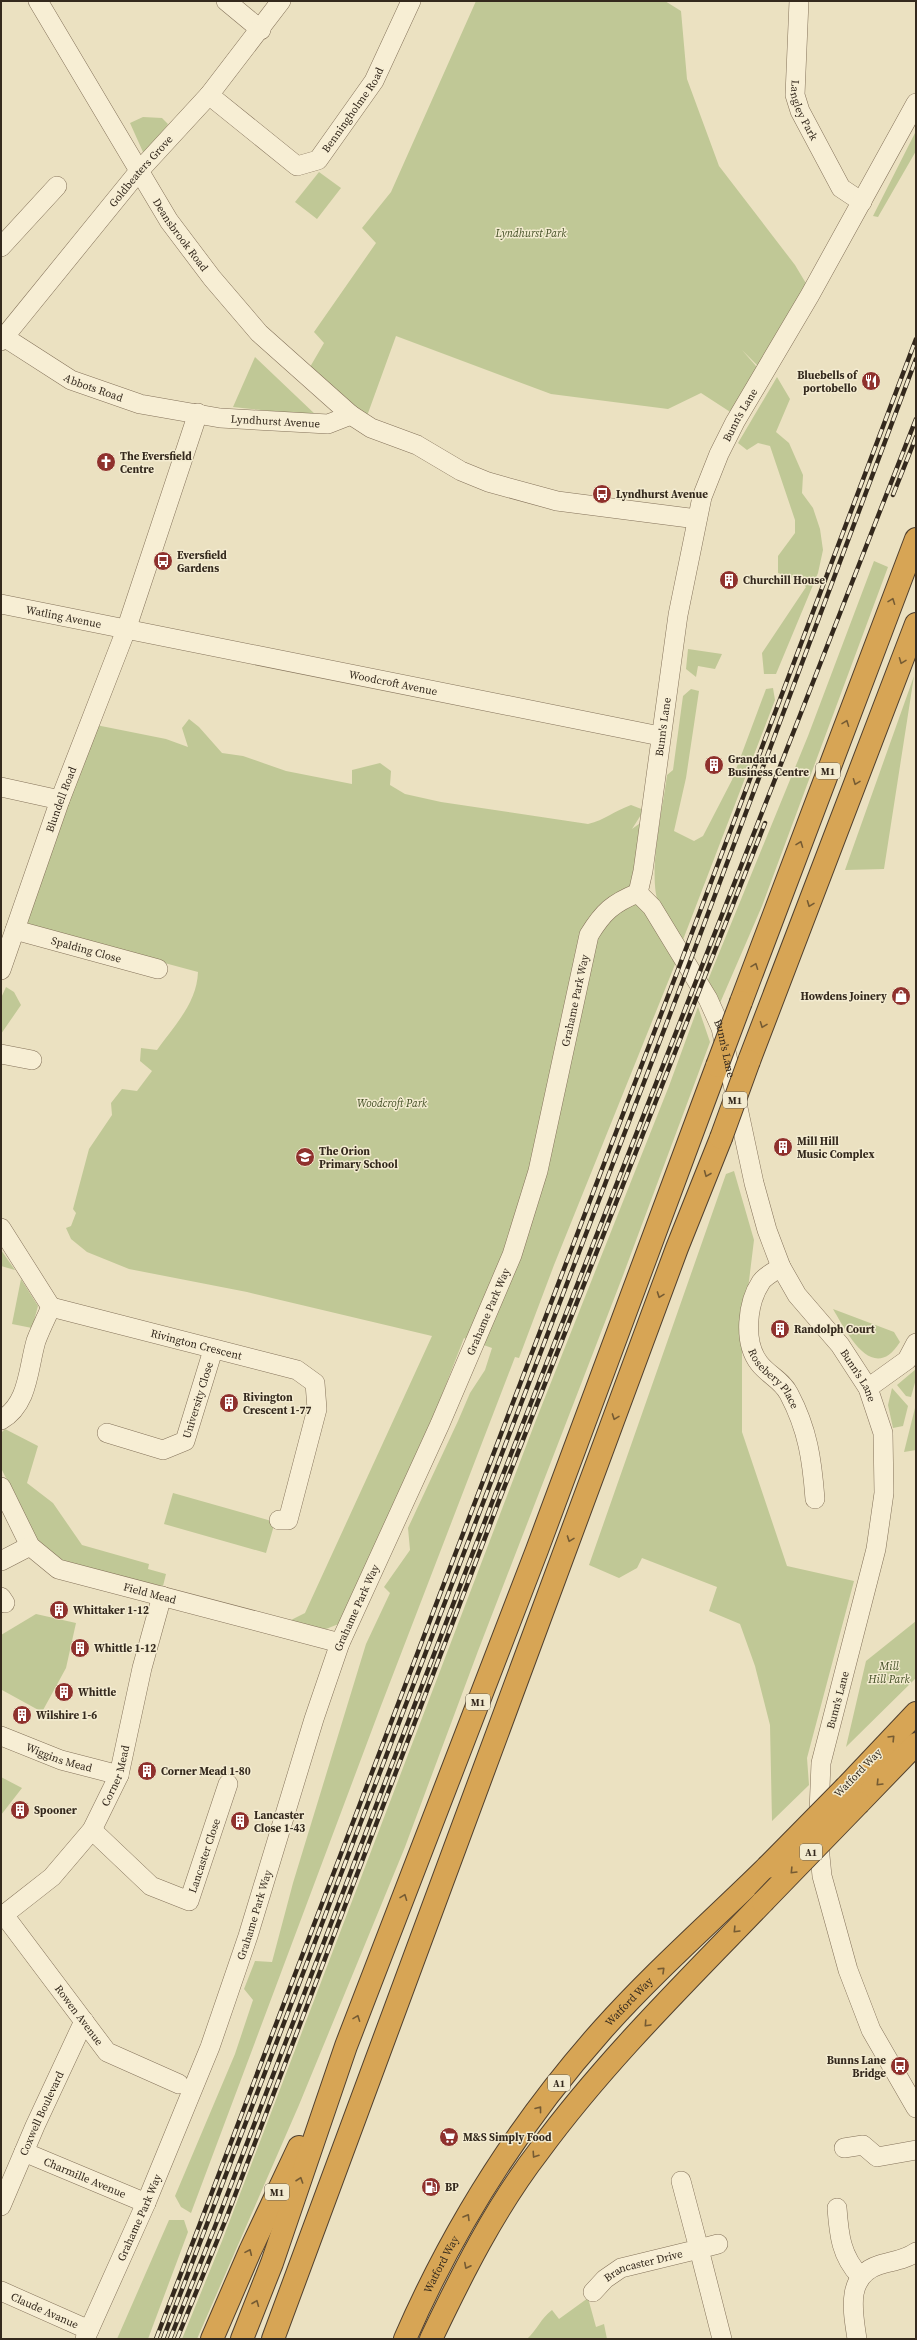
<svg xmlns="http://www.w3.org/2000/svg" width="917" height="2340" font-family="'Source Serif 4',serif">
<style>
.green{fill:#c0c896}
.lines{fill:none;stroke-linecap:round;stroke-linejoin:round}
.minor-casing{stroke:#84725a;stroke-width:20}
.highway-casing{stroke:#51402e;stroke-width:24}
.minor{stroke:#f7eed4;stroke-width:19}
.highway{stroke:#d7a555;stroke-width:22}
.rail-casing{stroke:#34291d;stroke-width:4.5}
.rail{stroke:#f3ebd0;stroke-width:3;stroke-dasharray:9;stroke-linecap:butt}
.highway-bridge-casing{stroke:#51402e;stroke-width:24;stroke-linecap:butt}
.highway-bridge{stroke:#d7a555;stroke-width:22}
.oneway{stroke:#755b33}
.labels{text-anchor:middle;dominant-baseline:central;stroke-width:3;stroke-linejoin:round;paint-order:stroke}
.shield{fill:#f3ebd0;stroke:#6d6353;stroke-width:1}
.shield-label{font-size:10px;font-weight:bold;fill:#34291d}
.street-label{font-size:11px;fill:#34291d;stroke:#f3ebd0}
.park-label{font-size:11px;font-style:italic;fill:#434f25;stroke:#f3ebd0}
.poi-label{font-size:11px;font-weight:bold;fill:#34291d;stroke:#f3ebd0;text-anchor:start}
</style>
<rect width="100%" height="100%" fill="#ebe1c1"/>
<path class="green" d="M476,1H665L681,11L687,79L719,166L795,265L810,290L764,372L742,350L763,374L738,417L701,393L668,409L551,394L396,336L367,416L337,393L310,367L324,343L314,332L376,243L362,228L391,192Z
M143,117L162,118L168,124L148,152H143L130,123Z
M916,131V151L878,217L873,216Z
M319,172L341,188L317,219L295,202Z
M255,357L317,416L233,407Z
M777,377L790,399L776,432L789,443L803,475L802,493L813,508L820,529L823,550L818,573L776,674H764L762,653L806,587L799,580L778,573V556L795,533V520L770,446L758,443L747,450L738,443Z
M874,561L888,567L762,906L720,1003L708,980L808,736Z
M688,649L722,654L715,669L698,666L696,677L686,669Z
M914,676L884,869L845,870Z
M773,688L775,700L681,945C674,932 665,919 659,905C647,875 663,808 667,775L673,770L683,696L691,689L699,691L686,778L674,831L694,841L703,836L732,780L766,689Z
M189,719L199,727L222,753L243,756L286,771L352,784V770L380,763L391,771L390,785L405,794L441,802L588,824C605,820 614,811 631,805L644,810L632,829L650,816L638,893L678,957L554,1265L519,1358L515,1357L379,1711L191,2213L181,2207L175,2196L235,2054L253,2000L244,1989L255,1961L272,1962L293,1883L366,1644L390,1593L384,1587L410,1550L408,1528L458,1421L470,1393L485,1370L492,1348L464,1338L431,1423L341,1623L326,1629L287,1622L305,1613L432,1336L247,1292L129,1269L87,1252L71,1239L66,1228L71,1226L76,1213L73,1209L89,1149L112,1115L111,1103L122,1089L137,1091L152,1071L140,1061L141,1048L157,1050C174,1026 197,1003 198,972L16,923L96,725L166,739L188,747L182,728Z
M6,987L14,992L21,1005L1,1034V998Z
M698,1007L710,1042L622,1278L478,1651L405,1847L299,2105L197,2339H182L222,2241L536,1420L669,1086Z
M734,1171L754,1240L742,1338V1432L787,1566L854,1581L807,1758L809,1785L772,1821L770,1725L755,1666L740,1624L709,1611L717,1587L642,1558L637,1568L619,1578L589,1565L726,1174Z
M1,1250L15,1270L1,1266Z
M21,1279L38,1306L32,1328L12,1324Z
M833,1309L894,1332L900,1342C873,1385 847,1333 833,1309Z
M916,1369V1379L911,1397L906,1396L897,1385Z
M892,1388L908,1406L903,1426L893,1428L888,1405Z
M916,1404V1450L904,1452Z
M5,1429L38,1446L27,1483L53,1503L82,1545L149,1564L148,1569L166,1574L163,1586L64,1565L35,1537L1,1468V1433Z
M173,1493L275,1522L266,1553L164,1524Z
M36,1614L76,1623L66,1668L42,1712L2,1690L1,1635Z
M916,1621V1678L846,1747L866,1661Z
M1,1777L22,1788L1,1815Z
M169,2220H184L188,2232L148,2339H117Z
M588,2298L596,2327L604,2324L607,2339H527C537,2330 541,2318 552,2310L559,2319Z"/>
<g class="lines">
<g class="minor-casing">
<g id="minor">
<path id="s1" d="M38,1L169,221L212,278L259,333L351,415L371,428L417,445L461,471L488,482L557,501L697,519"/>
<path d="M226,1L261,30"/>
<path id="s2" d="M799,1L795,95L800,111L841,188L862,202"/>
<path id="s3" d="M209,95L297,166L318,160L374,81L411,1"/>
<path d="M1,247L57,186"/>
<path id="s4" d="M1,335L71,380L140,404L220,418L328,424L351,415"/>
<path id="s5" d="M1,341L139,171L209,95L281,1"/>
<path id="s6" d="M1,604L660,736"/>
<path d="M1,787L60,800"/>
<path id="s7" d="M638,893L652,907L708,999L721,1028L754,1183L767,1230L781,1267L797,1295L840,1345L868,1388L883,1433L884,1493L876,1549L821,1763L818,1836L822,1876L848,1970L871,2030L916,2108"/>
<path id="s8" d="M638,893L643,871L678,615L702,497L719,454L735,422L810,295L916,103"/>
<path id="s9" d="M15,930L158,969"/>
<path id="s10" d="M1,970L60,800L126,630L198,413"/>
<path d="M1,1054L32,1060"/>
<path d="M1,1228L51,1307"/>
<path id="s11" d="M781,1267C775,1271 765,1276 761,1282C747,1303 743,1342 759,1363C768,1375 782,1380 789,1394C808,1430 812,1460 815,1499"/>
<path id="s12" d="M51,1307L297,1370L315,1383L317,1409L288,1520H279"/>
<path d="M868,1388L907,1360L916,1343"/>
<path d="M1,1420C29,1404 28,1368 36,1341C40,1330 46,1318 51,1307"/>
<path id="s13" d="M107,1433L163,1450L185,1441L213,1350"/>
<path id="s14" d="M1,1487L30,1546L58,1569L340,1643"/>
<path d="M1,1561L30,1546"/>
<path d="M1,1597L5,1603"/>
<path id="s15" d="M1,1736L61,1760L119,1775"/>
<path id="s16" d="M92,1830L151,1886L189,1901L228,1784"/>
<path id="s17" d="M4,1915L107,2052L179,2084"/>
<path id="s18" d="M1,1917L52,1877L92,1830L119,1775L142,1668L162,1596"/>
<path d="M844,2148L863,2145L877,2157L916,2150"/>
<path id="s19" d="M24,2152L146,2203"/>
<path id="s20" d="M1,2206L35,2126L84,2021"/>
<path d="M837,2208C839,2235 841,2256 860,2276"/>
<path d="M718,2244L699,2249L722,2339"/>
<path id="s21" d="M1,2291L89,2330"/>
<path id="s22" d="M593,2292L605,2279L621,2268L699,2249L681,2181"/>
<path id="s23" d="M85,2339L146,2203L210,2047L248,1936L314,1719L340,1643L440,1424L512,1255L538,1171L589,935C603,912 613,903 638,893"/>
<path d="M857,2339C853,2312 845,2276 879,2265C892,2261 905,2260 916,2252"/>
</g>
</g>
<g class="highway-casing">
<g id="highway">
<path d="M741,1002L916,539"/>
<path d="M749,1061L916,624"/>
<path d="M846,1787L916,1713"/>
<path d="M859,1803L916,1744"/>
<path d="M212,2339L250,2251L299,2147"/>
<path d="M242,2339L272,2263L346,2046L537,1550L717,1066"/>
<path d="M273,2339L677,1248L721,1138"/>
<path id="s24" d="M405,2339C454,2226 521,2121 603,2029C654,1972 712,1921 767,1867"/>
<path d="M431,2339C462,2274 495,2208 539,2151C605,2061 686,1982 763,1902"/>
</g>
</g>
<use href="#minor" class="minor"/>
<use href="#highway" class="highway"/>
<g class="rail-casing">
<path id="rail" d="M893,495L916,437
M156,2339L676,975L916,339
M163,2339L682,983L916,359
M170,2339L218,2219L493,1500L916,419
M177,2339L226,2219L499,1501L765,823"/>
</g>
<use href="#rail" class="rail"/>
<g class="highway-bridge-casing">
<path id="highway-bridge" d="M717,1066L741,1002
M721,1138L749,1061
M767,1867L846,1787
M763,1902L859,1803"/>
</g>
<use href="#highway-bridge" class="highway-bridge"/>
</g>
<defs><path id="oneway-chevron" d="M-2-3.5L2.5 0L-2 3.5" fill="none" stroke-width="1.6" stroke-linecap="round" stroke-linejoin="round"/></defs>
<g class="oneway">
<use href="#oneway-chevron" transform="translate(892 601) rotate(-69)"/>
<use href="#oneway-chevron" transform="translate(902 661) rotate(111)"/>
<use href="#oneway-chevron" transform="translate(846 723) rotate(-69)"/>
<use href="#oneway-chevron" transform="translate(856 782) rotate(111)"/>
<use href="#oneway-chevron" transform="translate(800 844) rotate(-69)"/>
<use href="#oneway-chevron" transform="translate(810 904) rotate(111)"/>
<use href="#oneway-chevron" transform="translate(755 966) rotate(-69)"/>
<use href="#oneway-chevron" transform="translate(763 1025) rotate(111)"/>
<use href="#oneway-chevron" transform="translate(707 1174) rotate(112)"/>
<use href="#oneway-chevron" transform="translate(660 1295) rotate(110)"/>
<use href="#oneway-chevron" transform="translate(615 1417) rotate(110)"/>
<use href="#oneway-chevron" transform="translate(570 1539) rotate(110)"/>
<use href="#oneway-chevron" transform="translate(892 1738) rotate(-46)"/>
<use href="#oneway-chevron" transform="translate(879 1783) rotate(134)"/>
<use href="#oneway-chevron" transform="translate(793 1871) rotate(134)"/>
<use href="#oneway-chevron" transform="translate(404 1897) rotate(-69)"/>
<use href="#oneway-chevron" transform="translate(736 1930) rotate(134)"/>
<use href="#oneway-chevron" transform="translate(662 1970) rotate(-44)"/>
<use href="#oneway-chevron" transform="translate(357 2018) rotate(-69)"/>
<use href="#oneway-chevron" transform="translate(647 2024) rotate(133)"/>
<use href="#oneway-chevron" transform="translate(539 2109) rotate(-52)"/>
<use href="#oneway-chevron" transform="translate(535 2155) rotate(124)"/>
<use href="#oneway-chevron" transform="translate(300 2180) rotate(-71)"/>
<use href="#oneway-chevron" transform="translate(467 2217) rotate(-59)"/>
<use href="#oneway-chevron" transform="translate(249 2252) rotate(-66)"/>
<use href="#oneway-chevron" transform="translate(467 2266) rotate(117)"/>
<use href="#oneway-chevron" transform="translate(256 2303) rotate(-68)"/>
</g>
<defs>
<g id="restaurant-disc" transform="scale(1)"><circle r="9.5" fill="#8f312d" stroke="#f3ebd0"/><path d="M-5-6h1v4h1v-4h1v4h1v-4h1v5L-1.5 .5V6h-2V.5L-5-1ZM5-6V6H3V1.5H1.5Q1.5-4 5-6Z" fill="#fff"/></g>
<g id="church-disc" transform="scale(1)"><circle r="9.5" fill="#8f312d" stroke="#f3ebd0"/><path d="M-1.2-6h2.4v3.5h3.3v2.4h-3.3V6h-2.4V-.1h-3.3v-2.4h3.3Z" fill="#fff"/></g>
<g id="bus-disc" transform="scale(1)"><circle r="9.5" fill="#8f312d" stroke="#f3ebd0"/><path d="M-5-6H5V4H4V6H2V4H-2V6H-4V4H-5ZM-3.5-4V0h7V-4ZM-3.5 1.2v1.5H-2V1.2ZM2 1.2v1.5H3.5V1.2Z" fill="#fff"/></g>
<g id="building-disc" transform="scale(1)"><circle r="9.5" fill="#8f312d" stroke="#f3ebd0"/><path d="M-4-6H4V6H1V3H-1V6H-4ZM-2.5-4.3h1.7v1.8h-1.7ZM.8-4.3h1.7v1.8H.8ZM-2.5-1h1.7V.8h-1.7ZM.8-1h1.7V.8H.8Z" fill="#fff"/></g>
<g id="shop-disc" transform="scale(1)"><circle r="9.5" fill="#8f312d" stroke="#f3ebd0"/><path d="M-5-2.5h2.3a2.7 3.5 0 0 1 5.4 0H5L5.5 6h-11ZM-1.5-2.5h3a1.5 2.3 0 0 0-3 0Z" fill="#fff"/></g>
<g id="school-disc" transform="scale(1)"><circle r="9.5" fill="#8f312d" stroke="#f3ebd0"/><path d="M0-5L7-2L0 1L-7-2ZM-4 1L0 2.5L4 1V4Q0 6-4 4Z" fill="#fff"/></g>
<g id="supermarket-disc" transform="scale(1)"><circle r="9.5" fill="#8f312d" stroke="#f3ebd0"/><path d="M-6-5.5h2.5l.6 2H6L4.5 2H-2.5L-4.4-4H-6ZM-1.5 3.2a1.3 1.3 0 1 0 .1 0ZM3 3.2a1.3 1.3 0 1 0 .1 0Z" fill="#fff"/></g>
<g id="fuel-disc" transform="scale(1)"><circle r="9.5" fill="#8f312d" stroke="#f3ebd0"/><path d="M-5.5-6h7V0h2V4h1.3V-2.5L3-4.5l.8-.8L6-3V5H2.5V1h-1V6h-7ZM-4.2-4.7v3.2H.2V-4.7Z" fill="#fff"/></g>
</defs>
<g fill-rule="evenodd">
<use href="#restaurant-disc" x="871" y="381"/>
<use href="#church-disc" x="106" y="462"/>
<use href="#bus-disc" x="602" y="494"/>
<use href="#bus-disc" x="163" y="561"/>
<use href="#building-disc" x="729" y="580"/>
<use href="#building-disc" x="714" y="765"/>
<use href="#shop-disc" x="901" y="996"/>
<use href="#building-disc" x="783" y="1147"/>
<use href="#school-disc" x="305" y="1157"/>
<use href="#building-disc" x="780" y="1329"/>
<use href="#building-disc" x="229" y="1403"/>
<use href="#building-disc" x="59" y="1610"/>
<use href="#building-disc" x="80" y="1648"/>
<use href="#building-disc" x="64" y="1692"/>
<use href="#building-disc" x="22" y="1715"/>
<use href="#building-disc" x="147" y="1771"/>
<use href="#building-disc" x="20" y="1810"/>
<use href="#building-disc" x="240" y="1821"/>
<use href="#bus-disc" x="900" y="2066"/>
<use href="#supermarket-disc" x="449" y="2137"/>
<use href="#fuel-disc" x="431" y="2187"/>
</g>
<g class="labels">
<g class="shield">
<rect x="816" y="763" width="24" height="16" rx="3"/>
<rect x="723" y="1092" width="24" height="16" rx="3"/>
<rect x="466" y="1694" width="24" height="16" rx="3"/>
<rect x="800" y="1844" width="22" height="16" rx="3"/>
<rect x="548" y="2075" width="22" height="16" rx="3"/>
<rect x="265" y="2184" width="24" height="16" rx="3"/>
</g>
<g class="shield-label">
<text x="828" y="771">M1</text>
<text x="735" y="1100">M1</text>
<text x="478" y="1702">M1</text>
<text x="811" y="1852">A1</text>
<text x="559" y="2083">A1</text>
<text x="277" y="2192">M1</text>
</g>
<g class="street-label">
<text stroke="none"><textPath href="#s3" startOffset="196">Benningholme Road</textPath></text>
<text stroke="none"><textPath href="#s2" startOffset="111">Langley Park</textPath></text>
<text stroke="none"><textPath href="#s5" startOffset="220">Goldbeaters Grove</textPath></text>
<text stroke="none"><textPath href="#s1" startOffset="274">Deansbrook Road</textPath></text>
<text stroke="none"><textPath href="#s4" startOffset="107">Abbots Road</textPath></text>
<text stroke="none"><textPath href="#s8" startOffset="492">Bunn's Lane</textPath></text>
<text stroke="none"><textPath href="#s4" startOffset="293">Lyndhurst Avenue</textPath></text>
<text stroke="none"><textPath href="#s6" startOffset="64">Watling Avenue</textPath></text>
<text stroke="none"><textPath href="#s6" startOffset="400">Woodcroft Avenue</textPath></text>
<text stroke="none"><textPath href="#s8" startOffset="168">Bunn's Lane</textPath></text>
<text stroke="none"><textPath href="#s10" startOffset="181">Blundell Road</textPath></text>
<text stroke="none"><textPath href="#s9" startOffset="74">Spalding Close</textPath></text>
<text stroke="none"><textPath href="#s23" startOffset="1429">Grahame Park Way</textPath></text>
<text stroke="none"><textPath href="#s7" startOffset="180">Bunn's Lane</textPath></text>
<text stroke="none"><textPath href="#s23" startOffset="1105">Grahame Park Way</textPath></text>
<text stroke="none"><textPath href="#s12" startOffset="150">Rivington Crescent</textPath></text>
<text stroke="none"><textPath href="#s7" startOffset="540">Bunn's Lane</textPath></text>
<text stroke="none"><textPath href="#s11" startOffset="132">Rosebery Place</textPath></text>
<text stroke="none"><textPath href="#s13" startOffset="125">University Close</textPath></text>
<text stroke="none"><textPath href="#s14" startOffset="197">Field Mead</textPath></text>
<text stroke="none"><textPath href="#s23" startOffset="781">Grahame Park Way</textPath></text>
<text transform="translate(838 1700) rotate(-75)">Bunn's Lane</text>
<text stroke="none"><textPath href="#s15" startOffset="62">Wiggins Mead</textPath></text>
<text transform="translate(858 1773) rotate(-46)">Watford Way</text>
<text stroke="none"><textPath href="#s18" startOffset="186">Corner Mead</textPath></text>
<text stroke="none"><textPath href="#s16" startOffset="170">Lancaster Close</textPath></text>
<text stroke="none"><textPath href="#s23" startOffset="457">Grahame Park Way</textPath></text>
<text stroke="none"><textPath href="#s24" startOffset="407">Watford Way</textPath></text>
<text stroke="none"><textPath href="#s17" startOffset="125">Rowen Avenue</textPath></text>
<text stroke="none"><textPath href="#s20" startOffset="101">Coxwell Boulevard</textPath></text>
<text stroke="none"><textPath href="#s19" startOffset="66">Charmille Avenue</textPath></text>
<text stroke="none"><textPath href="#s23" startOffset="133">Grahame Park Way</textPath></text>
<text stroke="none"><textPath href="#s24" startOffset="83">Watford Way</textPath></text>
<text stroke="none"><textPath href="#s22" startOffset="59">Brancaster Drive</textPath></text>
<text stroke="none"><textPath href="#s21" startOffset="48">Claude Avanue</textPath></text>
</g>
<g class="park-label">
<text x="531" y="233">Lyndhurst Park</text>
<text x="392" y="1103">Woodcroft Park</text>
<text x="889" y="1666">Mill<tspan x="889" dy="13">Hill Park</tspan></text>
</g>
<g class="poi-label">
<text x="857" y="375" text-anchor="end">Bluebells of<tspan x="857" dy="13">portobello</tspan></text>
<text x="120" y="456">The Eversfield<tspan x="120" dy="13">Centre</tspan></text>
<text x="616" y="494">Lyndhurst Avenue</text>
<text x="177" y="555">Eversfield<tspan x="177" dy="13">Gardens</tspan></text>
<text x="743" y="580">Churchill House</text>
<text x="728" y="759">Grandard<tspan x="728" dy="13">Business Centre</tspan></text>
<text x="887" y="996" text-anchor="end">Howdens Joinery</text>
<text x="797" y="1141">Mill Hill<tspan x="797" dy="13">Music Complex</tspan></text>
<text x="319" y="1151">The Orion<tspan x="319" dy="13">Primary School</tspan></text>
<text x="794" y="1329">Randolph Court</text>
<text x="243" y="1397">Rivington<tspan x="243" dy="13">Crescent 1-77</tspan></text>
<text x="73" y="1610">Whittaker 1-12</text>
<text x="94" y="1648">Whittle 1-12</text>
<text x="78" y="1692">Whittle</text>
<text x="36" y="1715">Wilshire 1-6</text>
<text x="161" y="1771">Corner Mead 1-80</text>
<text x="34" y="1810">Spooner</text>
<text x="254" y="1815">Lancaster<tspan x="254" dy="13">Close 1-43</tspan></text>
<text x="886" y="2060" text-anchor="end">Bunns Lane<tspan x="886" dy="13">Bridge</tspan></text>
<text x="463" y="2137">M&amp;S Simply Food</text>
<text x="445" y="2187">BP</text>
</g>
</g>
<rect width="917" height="2340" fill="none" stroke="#34291d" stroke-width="4"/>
</svg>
